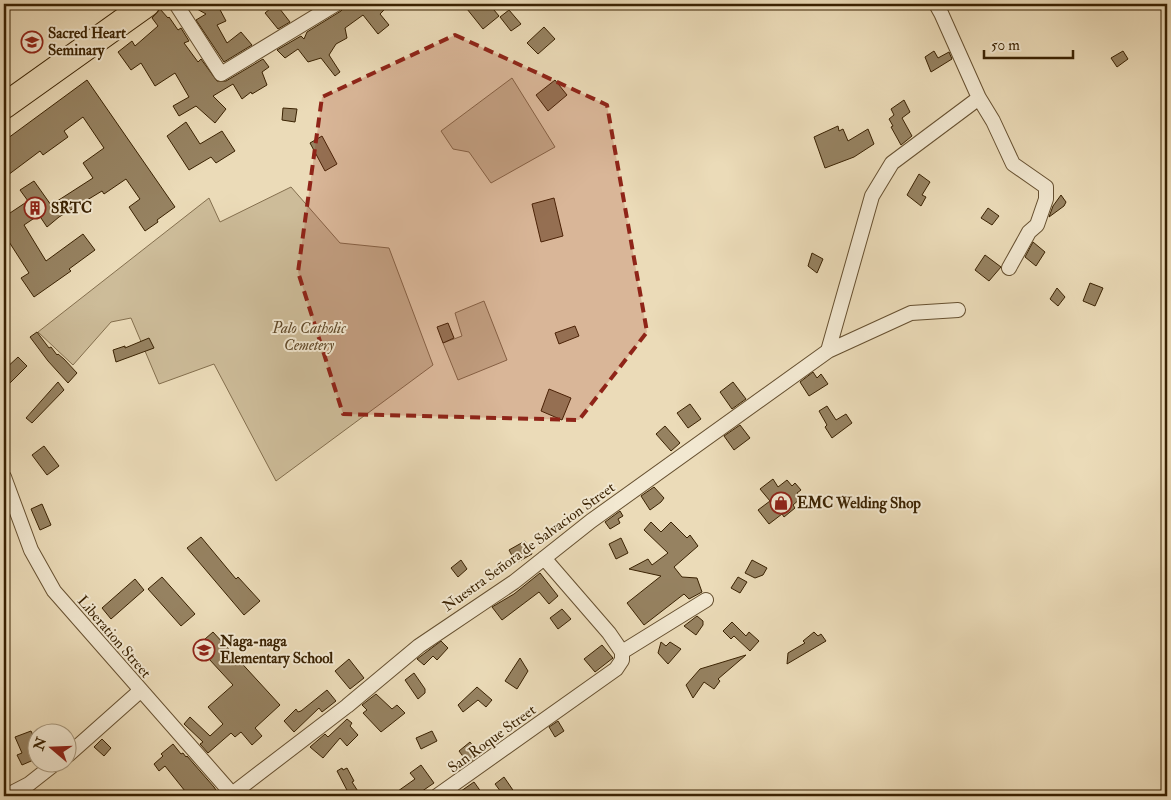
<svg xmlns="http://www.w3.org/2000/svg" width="1171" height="800" font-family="'IM FELL Double Pica',serif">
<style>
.green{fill:#cdbc99;stroke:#846f4e}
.building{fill:#968261;stroke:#3a2202}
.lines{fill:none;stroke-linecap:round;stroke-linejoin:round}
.street-casing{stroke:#665030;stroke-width:16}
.highway-casing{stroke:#3a2202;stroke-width:27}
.street{stroke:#f2e8d1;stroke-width:14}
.highway{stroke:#ebdbb8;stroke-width:25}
.marked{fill:#8f2418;fill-opacity:0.2;stroke:#8f2418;stroke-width:4;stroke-dasharray:10 6;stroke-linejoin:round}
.labels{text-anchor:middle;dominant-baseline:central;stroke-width:4;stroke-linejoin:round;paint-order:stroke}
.poi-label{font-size:15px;font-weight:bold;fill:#3a2202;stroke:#f2e8d1;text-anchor:start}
.park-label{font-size:15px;font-style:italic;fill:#5f4828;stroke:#f2e8d1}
.street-label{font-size:15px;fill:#3a2202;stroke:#f2e8d1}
</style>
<rect width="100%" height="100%" fill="#ebdbb8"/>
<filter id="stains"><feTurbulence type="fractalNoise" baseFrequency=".004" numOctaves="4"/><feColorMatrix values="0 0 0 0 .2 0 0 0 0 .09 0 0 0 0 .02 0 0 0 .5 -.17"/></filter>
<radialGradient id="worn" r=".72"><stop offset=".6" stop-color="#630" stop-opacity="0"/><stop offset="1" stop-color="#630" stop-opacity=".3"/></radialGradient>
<path class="green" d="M512,78L555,147L491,183L469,152L453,149L441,131Z
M291,187L340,243L389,248L433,365L276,481L214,364L159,384L131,318L111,322L73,365L38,332L209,198L220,222Z
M484,301L507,360L458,380L443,343L462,336L455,313Z"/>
<path class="building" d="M188,4H217L226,21L217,25L227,43L241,32L252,45L224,62L196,20L206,14Z
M276,4L290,22L278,29L265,13Z
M348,4H390L380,14L389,25L378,34L363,15L345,28L347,38L336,44L329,55L340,72L335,76L321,58L308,62L298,49L285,58L277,50L301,36L304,39L307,32L341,11Z
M463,4H489L499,16L483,29Z
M160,9L168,18L169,17L178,30L181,28L189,41L184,43L198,62L201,59L217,81H226L263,59L269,67L262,72L267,85L252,94L251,92L242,99L233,84L213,96L226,109L215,123L196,106L179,116L173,106L189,97L175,73L155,86L141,63L131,70L118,52L132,41L135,46L158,26L152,18Z
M509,10L521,24L511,31L500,17Z
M544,27L555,39L538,54L527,43Z
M934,51L938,58L949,52L952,59L931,72L925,57Z
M1123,51L1128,59L1117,67L1111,58Z
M87,80L175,207L157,220L158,222L145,231L129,207L140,199L126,179L104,194L102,191L59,217L47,227L39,215L24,225L46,261L83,234L95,250L69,269L71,271L34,297L21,278L29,273L4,234V217L28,201L20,190L34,181L51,205L93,178L83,163L104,148L83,117L64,131L68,137L43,155L40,151L4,178V141Z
M555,80L567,95L548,111L536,95Z
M904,100L910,112L902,118L912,136L901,145L891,127L893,126L889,119L894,115L891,109Z
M283,108L297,109L295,122L282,120Z
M186,122L200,144L222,131L235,151L216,163L211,157L189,170L167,136Z
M838,126L839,131L843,129L848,141L868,129L874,144L854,157L825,168L814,137Z
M322,136L337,164L325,171L310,143Z
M919,174L930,182L922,195L926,197L921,206L907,195Z
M1061,195L1066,202L1064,206L1049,217L1053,206Z
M554,198L563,236L541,242L532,204Z
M988,208L999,216L992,225L981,218Z
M1033,242L1045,252L1036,266L1025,257Z
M812,253L823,259L817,273L808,266Z
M985,255L1001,267L989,281L975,270Z
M1090,283L1103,288L1095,306L1083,301Z
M1057,288L1065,297L1058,306L1050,299Z
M448,323L454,338L443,343L437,327Z
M575,326L579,336L559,344L555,333Z
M37,332L49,348L51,347L57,355L58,354L64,359L77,373L68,383L48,361L30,337Z
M149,338L154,348L116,362L113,350L125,346V348Z
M18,357L27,366L9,384L4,377V370Z
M813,372L817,378L821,374L828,384L809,396L800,382Z
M58,382L64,390L32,423L26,418Z
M733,382L746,399L732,409L720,392Z
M549,389L571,398L562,420L541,411Z
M690,404L701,419L688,428L677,413Z
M827,406L836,420L846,414L852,423L832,438L825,427L827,425L819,411Z
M740,425L750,438L734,450L724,436Z
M665,426L680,443L671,451L656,434Z
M44,446L59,466L47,475L32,455Z
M773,479L778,487L787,480L792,486L795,483L801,490L797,493L801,498L793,505L795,508L784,517L782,514L769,524L758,510L770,501L760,489Z
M654,487L664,498L661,502L650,510L641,496Z
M42,504L51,525L40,530L31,509Z
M620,511L623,516L618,519L620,523L610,529L605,522Z
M651,522L661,532L671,522L687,538L690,535L698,546L674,567L682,577L697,578L702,592L689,599L684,594L644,625L627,603L661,576L629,569L648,559L652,565L668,553L644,530Z
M201,537L236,579L238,577L260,601L244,615L187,548Z
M621,538L628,553L616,559L609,544Z
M525,541L532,554L516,563L509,550Z
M461,560L467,569L458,577L451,568Z
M752,560L767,568L763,575L755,578L745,573Z
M540,573L558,596L549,604L539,592L502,620L492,607L514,594Z
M162,577L195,614L181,626L148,589Z
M738,577L747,582L740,593L731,588Z
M135,579L144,590L111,619L102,608Z
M562,609L571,619L558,629L550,618Z
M697,616L703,621V625L696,635L684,626Z
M732,622L746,636L749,632L759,641L750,651L734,636L731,639L723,631Z
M213,632L280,705L255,728L262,736L252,745L241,732L235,737L231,733L208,753L200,744L203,742L184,724L190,717L210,736L223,724L208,707L233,685L197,646Z
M814,632L818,636L821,634L826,641L787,664L788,653L805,643L803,641Z
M441,641L448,648L437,660L433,656L424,665L417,659Z
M661,642L666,646L670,642L681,649L668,664L658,653Z
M602,645L613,658L595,672L584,659Z
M746,655L718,679L720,681L714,689L704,682L693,698L686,685L700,669Z
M520,658L528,671L517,689L505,681Z
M349,659L364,678L350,689L335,671Z
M414,673L425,689V693L418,699L405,680Z
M477,687L492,700L486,707L478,700L463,712L458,705Z
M327,690L336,701L322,712L319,708L294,732L284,721L296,709L298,712L301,711Z
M376,694L392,709L397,705L405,713L381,732L363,713L367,710L362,705Z
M347,719L352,723L350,726L358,735L347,746L340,738L323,758L310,747L325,734L328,737Z
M558,721L564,731L555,737L549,727Z
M31,731L33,735L38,734V758L22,765L17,755L22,753L15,737Z
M432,731L437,741L421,749L416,738Z
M102,739L111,748L104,756L94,747Z
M470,742L480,755L468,763L459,751Z
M173,744L181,754L183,753L186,757L187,756L214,787L220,796H189L165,766L159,771L154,764L163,756L161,754Z
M421,765L434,783L415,796H391L415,779L410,773Z
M342,768L343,770L347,768L354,781L352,782L361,796H350L337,771Z
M504,777L517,796H504L495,784Z
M474,782L484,796H454Z"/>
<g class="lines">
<g class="street-casing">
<path id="street" d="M176,4L221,74L336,4
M979,98L993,121L1013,164L1046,187V199L1037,225L1029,232L1009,268
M828,351L872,196L892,163L979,98L941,13L936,4
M4,477L31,550L54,591L234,796
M622,652L706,600
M68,755L140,691
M232,794L347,706L419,646L514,582L591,521L828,351L911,313L958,310
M6,796L29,784L57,762
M437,796L616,669L622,660V652L609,633L544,558"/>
</g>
<g class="highway-casing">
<path id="highway" d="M4,106L147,4"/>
</g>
<use href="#street" class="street"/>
<use href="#highway" class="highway"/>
</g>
<path class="marked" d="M455,35L607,105L647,332L579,420L343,414L298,272L322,97Z"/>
<defs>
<g id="school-ring" transform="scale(1.125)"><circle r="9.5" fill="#f2e8d1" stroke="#8f2418" stroke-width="1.5"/><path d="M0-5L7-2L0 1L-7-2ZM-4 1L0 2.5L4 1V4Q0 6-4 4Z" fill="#8f2418"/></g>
<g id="building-ring" transform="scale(1.125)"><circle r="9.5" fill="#f2e8d1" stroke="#8f2418" stroke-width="1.5"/><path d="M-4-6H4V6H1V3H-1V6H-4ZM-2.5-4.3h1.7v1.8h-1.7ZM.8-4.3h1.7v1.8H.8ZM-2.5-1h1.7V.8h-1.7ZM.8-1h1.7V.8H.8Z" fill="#8f2418"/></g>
<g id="shop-ring" transform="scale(1.125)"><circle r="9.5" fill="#f2e8d1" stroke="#8f2418" stroke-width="1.5"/><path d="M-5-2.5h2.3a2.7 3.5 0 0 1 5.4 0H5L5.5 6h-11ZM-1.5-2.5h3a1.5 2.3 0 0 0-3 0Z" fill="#8f2418"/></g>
</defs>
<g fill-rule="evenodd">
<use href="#school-ring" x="32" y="42"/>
<use href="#building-ring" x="35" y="208"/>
<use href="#shop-ring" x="781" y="503"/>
<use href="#school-ring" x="204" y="650"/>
</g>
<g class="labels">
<g class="poi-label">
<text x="48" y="33">Sacred Heart<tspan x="48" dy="17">Seminary</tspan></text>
<text x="51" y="208">SRTC</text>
<text x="797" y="503">EMC Welding Shop</text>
<text x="220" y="641">Naga-naga<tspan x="220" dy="17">Elementary School</tspan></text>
</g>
<g class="park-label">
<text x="309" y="328">Palo Catholic<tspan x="309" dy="17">Cemetery</tspan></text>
</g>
<g class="street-label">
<text transform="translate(529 547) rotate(-36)">Nuestra Señora de Salvacion Street</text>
<text transform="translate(114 637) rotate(49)">Liberation Street</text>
<text transform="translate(492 739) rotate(-36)">San Roque Street</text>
</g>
</g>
<rect width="1171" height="800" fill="none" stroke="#ebdbb8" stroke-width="20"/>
<rect x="5" y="5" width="1161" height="790" fill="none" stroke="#3a2202" stroke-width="2.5"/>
<rect x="10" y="10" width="1151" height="780" fill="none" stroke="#3a2202"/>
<g transform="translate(52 748) rotate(289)"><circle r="24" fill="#f2e8d1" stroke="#a8997e"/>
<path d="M0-4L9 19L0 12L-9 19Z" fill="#8f2418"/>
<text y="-8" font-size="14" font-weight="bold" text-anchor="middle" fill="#3a2202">N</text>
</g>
<path d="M984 50v8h89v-8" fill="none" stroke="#3a2202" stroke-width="2.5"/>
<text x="991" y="50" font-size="15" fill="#3a2202" stroke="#f2e8d1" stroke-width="4" paint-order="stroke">50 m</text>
<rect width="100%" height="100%" filter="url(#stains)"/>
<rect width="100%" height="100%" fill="url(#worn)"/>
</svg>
